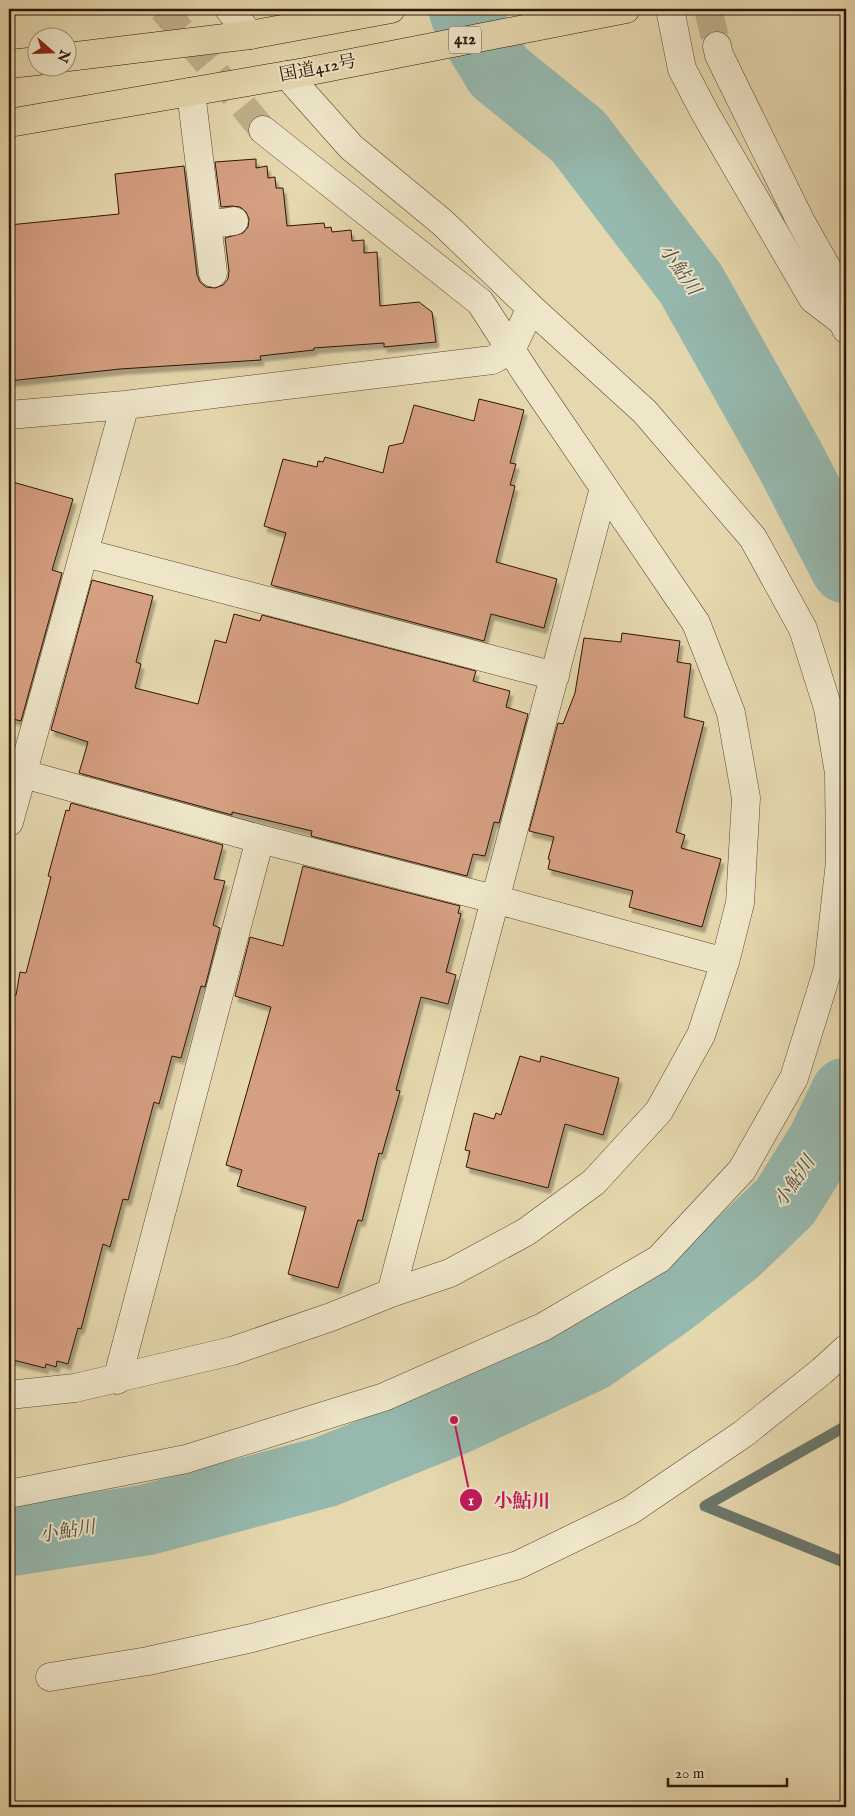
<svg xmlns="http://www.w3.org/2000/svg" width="855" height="1816" font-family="'IM FELL English','Noto Serif JP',serif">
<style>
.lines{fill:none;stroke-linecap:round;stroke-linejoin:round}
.stream{stroke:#6c776a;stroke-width:11}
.river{stroke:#96b9af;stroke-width:71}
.building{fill:#d59f81;stroke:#2d1403;filter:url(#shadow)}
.minor-tunnel{stroke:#c1b18c;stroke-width:28;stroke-dasharray:28 14;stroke-linecap:butt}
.minor-casing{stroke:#5b452e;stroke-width:29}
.trunk-casing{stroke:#2d1403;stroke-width:29}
.minor{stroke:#efe6ca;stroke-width:28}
.trunk{stroke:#e6d8ae;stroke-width:28}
.labels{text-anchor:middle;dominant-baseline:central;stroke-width:4;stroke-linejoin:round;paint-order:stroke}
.shield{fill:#efe6ca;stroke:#67533f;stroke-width:1}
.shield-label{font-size:16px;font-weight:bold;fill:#2d1403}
.street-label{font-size:18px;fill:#2d1403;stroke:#efe6ca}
.water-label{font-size:19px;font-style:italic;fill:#524e3f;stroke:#efe6ca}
.leader{fill:none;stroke:#c2185b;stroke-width:2}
.callout-dot{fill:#c2185b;stroke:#efe6ca;stroke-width:2}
.mark-label{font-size:15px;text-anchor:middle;font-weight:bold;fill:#fff}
.callout-label{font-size:19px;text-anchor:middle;font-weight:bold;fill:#c2185b;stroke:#efe6ca;stroke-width:4;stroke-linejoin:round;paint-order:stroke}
</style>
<defs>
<filter id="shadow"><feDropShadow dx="3" dy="5.5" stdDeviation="1" flood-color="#0004"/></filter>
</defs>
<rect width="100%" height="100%" fill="#e6d8ae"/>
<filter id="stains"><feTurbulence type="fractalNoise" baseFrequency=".004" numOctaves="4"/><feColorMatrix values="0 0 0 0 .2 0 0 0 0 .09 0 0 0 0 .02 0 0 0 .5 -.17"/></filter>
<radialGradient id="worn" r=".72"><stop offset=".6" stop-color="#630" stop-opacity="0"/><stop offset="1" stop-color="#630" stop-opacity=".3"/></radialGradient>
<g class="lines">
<path class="stream" d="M846,1426L705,1506L846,1563"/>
<path class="river" d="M464,9L468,21L499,72L578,136L691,284L790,460L846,568
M9,1541L146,1520L325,1472L454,1420L591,1356L667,1303L735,1250L785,1202L822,1143L846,1093"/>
</g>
<path class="building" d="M256,159V168L267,166L268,178L275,177L276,188H283L287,226L324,223L325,228L331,227L332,232L351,230L352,241L364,240V253L377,252L380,306L419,302L432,312L436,342L384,347V343L314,348V350L260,356L261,360L120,369L9,381V225L119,214L115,174L184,166L197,275L200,282L206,287L215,288L223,285L228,279L229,271L225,238L243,233L248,227L249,219L246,212L240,207L232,206L221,207L215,162Z
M479,399L524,410L510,463L516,464L510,485L515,486L496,562L557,579L544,628L491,614L484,641L271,585L286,533L264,526L283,459L317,467L318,461L323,462L325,457L383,473L389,446L403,443L414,405L474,421Z
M9,481L73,499L52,570L62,573L21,721L9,718Z
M92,580L153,596L136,662L141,664L135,688L198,704L215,640L226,643L234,614L260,621L262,615L476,671L473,681L510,691L506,707L528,714L499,823L494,822L485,856L473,854L467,876L311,836L312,831L232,812V815L79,773L88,742L51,730Z
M622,633L680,641L677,662L691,664L684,717L704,722L676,832L685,835L681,848L721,859L702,927L629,907L633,891L548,869L550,860L548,859L554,837L529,831L558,723L563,724L575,693L584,638L621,642Z
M71,803L223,845L214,879L225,881L213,925L220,928L205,987L201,986L181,1058L172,1056L159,1104L154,1102L128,1200L123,1199L110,1247L103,1244L81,1329L78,1328L68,1364L57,1361L56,1367L46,1364L45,1368L9,1359V993L16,995L20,972L26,973L51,877L48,876L66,810L69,811Z
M303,866L460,906L458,913L461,914L446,972L456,975L448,1004L421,997L396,1090L400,1091L382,1154L379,1153L362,1221L358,1220L338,1288L288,1274L306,1207L237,1186L242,1170L226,1165L271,1007L235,996L250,937L283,946Z
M520,1056L540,1062L541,1056L619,1078L603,1135L565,1124L548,1188L466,1167L470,1151L465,1150L474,1113L494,1119L496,1113L501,1115Z"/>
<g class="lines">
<path class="minor-tunnel" d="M163,9L263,130
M708,9L717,46"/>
<g class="minor-casing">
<path id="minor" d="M229,9L250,35
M670,9L682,69L705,113L813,299L843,322L846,329
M717,46L719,55L800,220L833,279L843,322
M191,92L213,273
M207,225L234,221
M9,415L125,405L492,360L511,350L531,308L443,223L351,147L287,75
M85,553L555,676
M9,770L260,839L494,899L725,962
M9,822L125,405
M391,1293L604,488
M117,1380L260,839
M9,1395L75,1388L232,1351L331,1317L391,1293L450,1273L526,1232L594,1182L659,1111L701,1035L725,962L740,903L746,798L731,713L696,623L528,376L480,302L263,130
M9,1494L186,1459L384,1397L543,1327L659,1259L742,1170L794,1078L828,969L840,862L839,773L828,708L803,629L753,538L645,412L531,308
M50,1677L148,1661L252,1638L384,1603L518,1565L631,1510L743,1434L822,1371L846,1349"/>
</g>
<g class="trunk-casing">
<path id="trunk" d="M68,57L250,35L391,9
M9,64L38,61
M9,123L305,72L626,9"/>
</g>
<use href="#minor" class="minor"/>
<use href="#trunk" class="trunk"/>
</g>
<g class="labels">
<rect class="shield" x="449" y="26.5" width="32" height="27" rx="4"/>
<g class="shield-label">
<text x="465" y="40">412</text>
</g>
<g class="street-label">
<text transform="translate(318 69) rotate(-11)">国道412号</text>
</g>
<g class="water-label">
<text transform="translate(679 270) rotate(55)">小鮎川</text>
<text transform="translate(795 1182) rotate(-55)">小鮎川</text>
<text transform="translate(67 1532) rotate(-9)">小鮎川</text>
</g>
</g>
<path class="leader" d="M454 1420L471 1500"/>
<g class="callout-dot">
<circle cx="454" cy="1420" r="5"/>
<circle cx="471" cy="1500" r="12"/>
</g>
<g class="mark-label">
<text x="471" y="1505">1</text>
</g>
<g class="callout-label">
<text x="522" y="1507">小鮎川</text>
</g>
<rect width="855" height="1816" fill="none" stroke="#e6d8ae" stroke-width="30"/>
<rect x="10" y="10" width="835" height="1796" fill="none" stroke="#2d1403" stroke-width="2.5"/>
<rect x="15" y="15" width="825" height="1786" fill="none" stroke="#2d1403"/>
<g transform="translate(52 52) rotate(110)"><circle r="24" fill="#efe6ca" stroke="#a1927a"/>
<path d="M0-4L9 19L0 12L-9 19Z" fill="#8f2418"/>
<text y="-8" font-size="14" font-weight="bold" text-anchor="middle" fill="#2d1403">N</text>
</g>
<path d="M668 1778v8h119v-8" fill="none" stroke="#2d1403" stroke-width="2.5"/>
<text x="675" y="1778" font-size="15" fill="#2d1403" stroke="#efe6ca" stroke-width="4" paint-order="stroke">20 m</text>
<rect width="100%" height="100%" filter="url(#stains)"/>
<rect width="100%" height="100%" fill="url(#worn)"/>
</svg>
